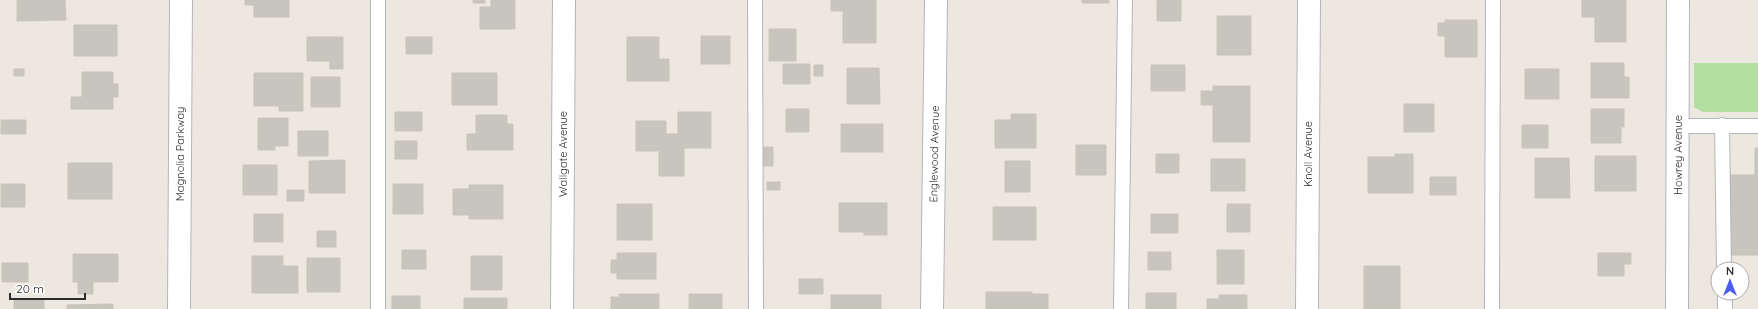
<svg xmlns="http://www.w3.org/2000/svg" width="1758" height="309" font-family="Quicksand,sans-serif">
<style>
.green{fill:#b1dfa0}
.building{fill:#c8c5bf;stroke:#c8c4b9}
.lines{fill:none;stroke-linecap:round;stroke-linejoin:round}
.service-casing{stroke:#b3b4be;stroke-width:16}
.minor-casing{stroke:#b3b4be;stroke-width:24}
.service{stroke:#fff;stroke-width:14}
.minor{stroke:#fff;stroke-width:22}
.labels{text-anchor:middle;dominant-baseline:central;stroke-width:4;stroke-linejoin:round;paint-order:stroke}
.street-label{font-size:11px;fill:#2c2c2c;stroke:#fff}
</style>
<rect width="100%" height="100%" fill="#ede8df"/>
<path class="green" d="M1694,63H1758V112H1703L1694,107Z"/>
<path class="building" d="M17,0H65L66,20L17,21Z
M245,0H289V17H254V5H245Z
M473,0H485V3H473Z
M491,0H515V29H480V7H491Z
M831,0H876V43H843V11H831Z
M1082,0H1109V3H1082Z
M1157,0H1181V21H1157Z
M1582,0H1626V42H1595V17H1582Z
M1217,16H1251V55H1217Z
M1445,20H1477V57H1445V36H1438V23H1445Z
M74,25H117V56H74Z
M769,29H796V61H769Z
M701,36H730V64H701Z
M307,37H343V69H330V61H307Z
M406,37H432V54H406Z
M627,37H659V59H669V81H627Z
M1591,63H1624V77H1629V98H1591Z
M783,64H810V84H783Z
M814,65H823V76H814Z
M1151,65H1185V91H1151Z
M847,68H879L880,104H847Z
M14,69H24V76H14Z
M1525,69H1559V99H1525Z
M82,72H113V84H118V97H113V109H71V97H82Z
M254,73H303V111H279V106H254Z
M452,73H497V105H452Z
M311,77H340V107H311Z
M1213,86H1250V142H1213V105H1201V91H1213Z
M1404,104H1434V132H1404Z
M786,109H809V132H786Z
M1591,109H1624V127H1621V143H1591Z
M395,112H422V131H395Z
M678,112H711V148H684V176H659V151H636V121H666V134H678Z
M1011,114H1036V148H995V120H1011Z
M476,115H507V124H513V150H467V134H476Z
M258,118H288V146H275V150H258Z
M1,120H26V134H1Z
M841,124H883V152H841Z
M1522,125H1548V148H1522Z
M298,131H328V156H298Z
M395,141H417V159H395Z
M1076,145H1106V175H1076Z
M759,147H773V166H759Z
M1755,148H1758V255H1728V175H1755Z
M1156,154H1179V173H1156Z
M1395,154H1413V193H1368V157H1395Z
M1595,156H1636V191H1595Z
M1535,158H1569L1570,198H1535Z
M1211,159H1245V191H1211Z
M345,160V193H309V161Z
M1005,161H1030V192H1005Z
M68,163H112V199H68Z
M243,165H277V195H243Z
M1430,177H1456V195H1430Z
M767,182H780V190H767Z
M1,184H25V207H1Z
M393,184H423V214H393Z
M469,185H503V219H469V215H453V189H469Z
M287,190H304V201H287Z
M839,203H887V235H864V232H839Z
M617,204H652V240H617Z
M1227,204H1250V232H1227Z
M993,207H1036V240H993Z
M254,214H283V242H254Z
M1151,214H1178V233H1151Z
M317,231H336V247H317Z
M402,250H426V269H402Z
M1217,250H1244V284H1217Z
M1148,252H1171V270H1148Z
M617,253H656V279H617V273H611V260H617Z
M1598,253H1631V264H1624V276H1598Z
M73,254H118V282H93V294H78V282H73Z
M252,256H283V266H298V293H252Z
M471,256H502V290H471Z
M307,258H340V292H307Z
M2,263H28V282H2Z
M1364,266H1400V309H1364Z
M799,279H823V294H799Z
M986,292H1032V294H1048V309H986Z
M1146,293H1176V309H1146Z
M619,294H659V309H611V297H619Z
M689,294H722V309H689Z
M831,295H881V309H831Z
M1219,295H1247V309H1207V299H1219Z
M392,296H420V309H392Z
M464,298H507V309H464Z
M14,299H44V309H14Z
M113,304V309H67V305Z"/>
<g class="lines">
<g class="service-casing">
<path id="service" d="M378,0V309
M755,0L756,309
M1722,125L1724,269
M1678,126H1758
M1725,293V309
M1121,309L1125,0
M1492,309L1493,0"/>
</g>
<g class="minor-casing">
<path id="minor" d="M179,309L181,0
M562,309L564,0
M932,309L936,0
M1307,309L1309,0
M1677,309L1678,0"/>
</g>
<use href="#service" class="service"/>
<use href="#minor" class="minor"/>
</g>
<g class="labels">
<g class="street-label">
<text transform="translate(180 154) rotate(-90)">Magnolia Parkway</text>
<text transform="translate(563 154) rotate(-90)">Wallgate Avenue</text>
<text transform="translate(934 154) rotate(-89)">Englewood Avenue</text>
<text transform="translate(1308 154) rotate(-90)">Knoll Avenue</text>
<text transform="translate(1678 155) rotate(-90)">Howrey Avenue</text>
</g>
</g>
<g transform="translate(1730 281)"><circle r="19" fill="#ffffff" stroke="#ababab"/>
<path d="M0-3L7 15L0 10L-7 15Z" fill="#4b5dee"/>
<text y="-6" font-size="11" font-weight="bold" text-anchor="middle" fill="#2c2c2c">N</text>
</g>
<path d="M10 293v6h75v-6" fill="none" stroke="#2c2c2c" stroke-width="2"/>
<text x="16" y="293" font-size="12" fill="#2c2c2c" stroke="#ffffff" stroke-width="3" paint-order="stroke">20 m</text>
</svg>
